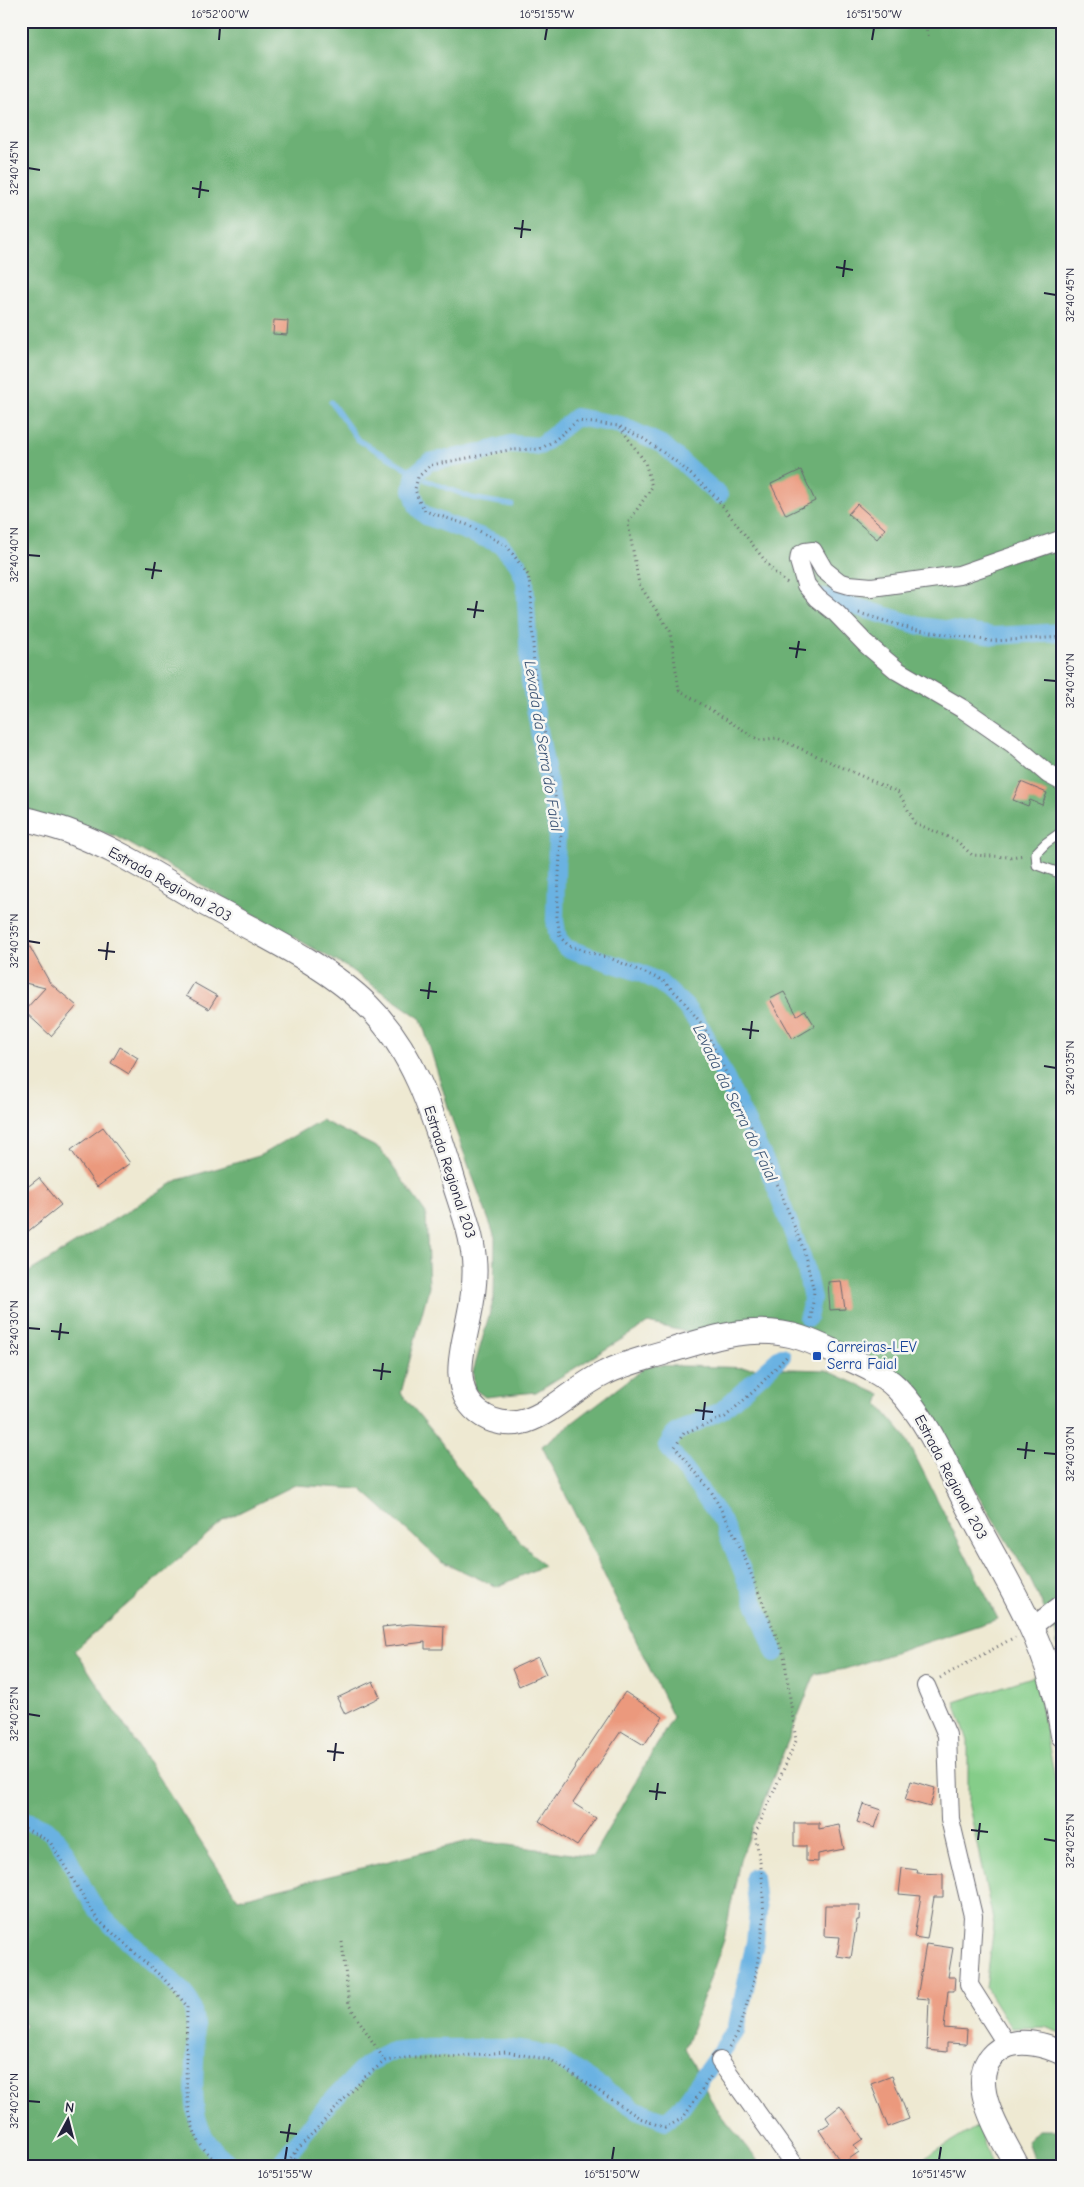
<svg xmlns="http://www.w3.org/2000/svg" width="1084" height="2187" font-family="'Comic Neue',sans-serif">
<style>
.green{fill:#85cd89;stroke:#547862}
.forest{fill:#6cb075;stroke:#476958}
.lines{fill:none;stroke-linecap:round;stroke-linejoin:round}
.stream{stroke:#6ab2e2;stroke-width:5}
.canal{stroke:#6ab2e2;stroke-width:18}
.building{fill:#eb997d}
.service-casing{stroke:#696870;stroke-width:11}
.minor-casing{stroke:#696870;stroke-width:20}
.secondary-casing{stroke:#696870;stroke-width:26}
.path{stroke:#696870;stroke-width:3;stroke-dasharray:1 4;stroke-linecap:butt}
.service{stroke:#fff;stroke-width:9}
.minor{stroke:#fff;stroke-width:18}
.secondary{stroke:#fff;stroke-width:24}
.ticks{fill:none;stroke:#22223b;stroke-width:2}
.transit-dot{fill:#1a4fb4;stroke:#f6f6f2;stroke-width:2}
.labels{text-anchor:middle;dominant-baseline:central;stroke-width:5;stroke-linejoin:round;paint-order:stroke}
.street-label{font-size:15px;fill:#22223b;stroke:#f6f6f2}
.transit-label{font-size:15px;fill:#164399;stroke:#f6f6f2;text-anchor:start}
.water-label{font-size:16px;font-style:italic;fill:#3b5475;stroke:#f6f6f2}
.neatline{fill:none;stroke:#22223b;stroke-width:2}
.ticks-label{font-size:12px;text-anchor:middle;fill:#22223b}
</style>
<rect width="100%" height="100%" fill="#f6f6f2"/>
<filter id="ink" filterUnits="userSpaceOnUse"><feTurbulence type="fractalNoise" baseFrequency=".02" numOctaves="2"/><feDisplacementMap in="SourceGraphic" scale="10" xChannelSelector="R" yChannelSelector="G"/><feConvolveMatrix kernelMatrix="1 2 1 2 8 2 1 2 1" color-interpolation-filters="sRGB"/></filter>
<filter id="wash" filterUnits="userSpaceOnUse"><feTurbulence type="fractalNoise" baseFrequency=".0096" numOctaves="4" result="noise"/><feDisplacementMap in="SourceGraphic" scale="20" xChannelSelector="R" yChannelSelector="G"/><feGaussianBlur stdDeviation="1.12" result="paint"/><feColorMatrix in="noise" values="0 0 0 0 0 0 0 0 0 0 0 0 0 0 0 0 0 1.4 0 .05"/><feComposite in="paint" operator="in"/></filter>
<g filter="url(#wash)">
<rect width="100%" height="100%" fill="#eee9d2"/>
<path class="green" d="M1035,1676L1063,1819V2034L1045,2027L1011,2028L986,1988L994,1925L968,1802V1741L955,1702Z
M978,2126L992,2166H912Z"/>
<path class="forest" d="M21,21H1063V1666L1059,1668L1056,1633L1029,1577L907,1380L799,1335L713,1338L648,1323L536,1392L485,1397L474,1389L473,1372L494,1298L495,1237L454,1126L421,1019L348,968L116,836L21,810Z
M321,1120L380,1149L426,1213L429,1287L401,1393L441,1442L477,1494L543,1566L497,1587L441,1561L361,1489L295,1485L224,1520L75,1650L238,1899L473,1840L592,1857L673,1717L542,1446L648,1365L826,1370L881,1395L878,1404L905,1436L998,1619L845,1669L815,1674L740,1860L724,1940L685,2048L715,2108L762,2166H21V2029L26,2024L21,2022V1277L178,1180L259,1156Z
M1039,2130H1063V2166H1036L1027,2141Z"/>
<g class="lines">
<path class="stream" d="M331,402L358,440L408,469
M426,480L472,498L512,505"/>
<path class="canal" d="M719,495L663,445L620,425L576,417L540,446L511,444L477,454L429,462L415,474L412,490L418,508L426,516L500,544L518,564L525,581L530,680L557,830L555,920L558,938L566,948L641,973L660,983L685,1006L702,1029L767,1165L805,1265L812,1299L808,1318
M824,597L920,626L994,636L1063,632
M775,1653L722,1520L667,1446L675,1433L722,1410L782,1356
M21,1819C29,1822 39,1825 46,1829C65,1841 76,1877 88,1896C93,1905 101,1915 109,1923C124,1938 188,1990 192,2006C206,2064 170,2127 234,2166
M278,2166L321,2112L367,2064L390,2052L428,2048H506L552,2055L637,2110L666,2121L682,2106L736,2030L755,1942L758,1912L754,1877"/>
</g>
<g id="blocks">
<path class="building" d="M274,320L288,321L287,335L273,334Z
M801,470L815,501L786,515L771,484Z
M857,504L885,529L877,539L848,514Z
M1021,782L1047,793L1042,805L1030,800L1028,806L1013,800Z
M21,931L50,983L77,1006L51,1036L24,1011L45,988L21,982Z
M194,983L217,996L209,1009L186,996Z
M784,992L797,1015L805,1010L815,1026L793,1039L770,999Z
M120,1047L138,1058L129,1074L111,1063Z
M103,1127L130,1163L97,1187L71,1150Z
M39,1178L61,1205L21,1237V1192Z
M841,1281L845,1309L830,1310L828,1282Z
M411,1624L444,1626L443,1649H425V1642L385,1647L382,1627Z
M538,1657L546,1674L519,1686L512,1669Z
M373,1681L380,1697L345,1714L337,1698Z
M625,1692L663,1717L644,1745L621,1731L573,1803L596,1818L577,1846L539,1821Z
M911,1781L935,1788L930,1807L905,1800Z
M863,1804L881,1810L875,1828L857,1822Z
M794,1823H819V1829L839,1825L844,1849L818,1854V1862L806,1861V1846H794Z
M902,1868L918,1870L917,1873L943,1874V1897H934L927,1939L914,1937L921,1896L899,1894Z
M825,1905H860L859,1920H857L851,1958L837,1956L840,1937L824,1936Z
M926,1944L953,1948L948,1977H955L954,1991H948L944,2028L967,2030L966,2044L947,2043V2052L927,2050L929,1999L917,1998Z
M892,2076L909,2119L888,2127L871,2084Z
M840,2106L863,2139L854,2145L859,2152L842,2164L819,2130L830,2123L826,2117Z"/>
</g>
</g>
<g filter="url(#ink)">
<use href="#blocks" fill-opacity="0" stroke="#696870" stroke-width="1"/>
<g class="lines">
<g class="service-casing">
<path id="service" d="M1062,874L1037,865L1036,853L1046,843L1063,831"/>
</g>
<g class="minor-casing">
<path id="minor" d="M1063,539L959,575L872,587L849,585L839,582L824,570L813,551L805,552L800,555L799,561L806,585L817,598L836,613L866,644L898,671L963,709L1012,743L1048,774L1063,782
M1031,1628L1063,1603
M926,1686L947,1735L950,1819L973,1916L969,1985L1007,2045
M720,2061L795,2166"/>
</g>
<g class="secondary-casing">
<path id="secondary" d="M21,818C37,822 54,826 70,832C117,849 160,878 204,903C256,932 326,964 368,1006C413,1050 432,1111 450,1169C458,1199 471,1227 474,1259C476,1278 473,1298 469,1317C463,1348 449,1388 478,1412C492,1423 509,1426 526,1421C555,1411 577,1386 605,1373C625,1363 648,1358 669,1351C711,1338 756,1323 801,1338C817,1343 832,1351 847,1358C865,1366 883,1374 897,1388C930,1422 948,1470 970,1511C999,1568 1036,1624 1053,1686C1058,1702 1060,1719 1063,1735
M1017,2166C1001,2134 957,2072 1004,2047C1021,2038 1046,2045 1063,2053"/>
</g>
<path class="path" d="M923,21L929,38
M620,427L645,462L652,487L628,523L639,584L670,631L679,690L759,740L777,738L899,793L915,823L957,841L972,855L1010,857L1025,855
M787,583L773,571L714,495L678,463L644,439L619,426L577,421L555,440L540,449L509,450L431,465L418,477L415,489L419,501L425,511L468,525L507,546L528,575L531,593L534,669L561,832L557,916L560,937L569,946L612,959L662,980L681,998L704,1027L768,1161L803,1248L814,1291L811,1321
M859,613L912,629L991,641L1063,637
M21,1133L23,1137L21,1161
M940,1678L1015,1637
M21,1826L50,1842L97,1919L164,1979L187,2006C187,2044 181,2109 199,2142C204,2150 213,2158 219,2166
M342,1942L349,2005L385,2061
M729,2047L737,2035L755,1978L764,1920L762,1873L755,1834L796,1741L784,1655L737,1539L711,1491L675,1447L684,1433L725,1417L755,1390L788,1355
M295,2153L296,2166
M285,2166L295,2152L365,2077L385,2061L412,2057H451L506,2052L551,2060L640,2118L665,2128L683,2118L711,2076"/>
<use href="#service" class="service"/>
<use href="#minor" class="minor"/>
<use href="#secondary" class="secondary"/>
</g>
</g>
<path class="ticks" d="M219,40L220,28M545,40L547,28M872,40L874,28M28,168L40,170M192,188L209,191M199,198L201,181M514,228L531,230M521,238L523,220M836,267L853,270M843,277L845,260M1044,293L1056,295M28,555L40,556M145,569L162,571M152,579L155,562M467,609L484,611M474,618L477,601M789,648L806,650M796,658L799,641M1044,680L1056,681M28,941L40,943M98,950L115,952M106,960L108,942M420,990L437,992M428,999L430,982M742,1029L759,1031M750,1039L752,1021M1044,1066L1056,1068M28,1328L40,1329M51,1331L69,1333M59,1340L61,1323M373,1370L391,1372M381,1380L383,1363M695,1410L713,1412M703,1420L705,1402M1017,1449L1035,1451M1044,1453L1056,1454M1025,1459L1027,1442M28,1714L40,1716M327,1751L344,1753M334,1761L336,1743M649,1791L666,1793M656,1800L658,1783M971,1830L988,1832M1044,1839L1056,1841M978,1840L980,1823M28,2101L40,2102M280,2132L297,2134M287,2142L290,2124M285,2160L287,2147M612,2160L614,2147M939,2160L941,2147"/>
<rect class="transit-dot" x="812" y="1351" width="10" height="10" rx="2.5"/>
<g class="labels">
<g class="street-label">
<text transform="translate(170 884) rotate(29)">Estrada Regional 203</text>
<text transform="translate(450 1172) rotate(72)">Estrada Regional 203</text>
<text transform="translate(951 1477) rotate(62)">Estrada Regional 203</text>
</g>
<g class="transit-label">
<text x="827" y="1347">Carreiras-LEV<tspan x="827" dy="17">Serra Faial</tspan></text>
</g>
<g class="water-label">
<text transform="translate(543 746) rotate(81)">Levada da Serra do Faial</text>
<text transform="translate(735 1103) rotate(64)">Levada da Serra do Faial</text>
</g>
</g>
<rect width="1084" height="2187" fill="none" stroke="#f6f6f2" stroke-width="55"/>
<g transform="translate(68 2120) rotate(7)" stroke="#f6f6f2" stroke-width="4" paint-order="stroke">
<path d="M0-4L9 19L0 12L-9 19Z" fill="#22223b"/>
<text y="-8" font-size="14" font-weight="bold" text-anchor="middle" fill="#22223b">N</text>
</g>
<rect x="28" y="28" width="1028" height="2132" class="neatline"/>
<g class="ticks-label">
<text x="220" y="18">16°52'00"W</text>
<text x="547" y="18">16°51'55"W</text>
<text x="874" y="18">16°51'50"W</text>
<text transform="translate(14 168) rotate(-90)" y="4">32°40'45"N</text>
<text transform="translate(1070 295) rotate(-90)" y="4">32°40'45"N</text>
<text transform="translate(14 555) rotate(-90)" y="4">32°40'40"N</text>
<text transform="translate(1070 681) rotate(-90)" y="4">32°40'40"N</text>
<text transform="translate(14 941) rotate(-90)" y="4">32°40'35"N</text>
<text transform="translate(1070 1068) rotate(-90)" y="4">32°40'35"N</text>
<text transform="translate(14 1328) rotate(-90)" y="4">32°40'30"N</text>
<text transform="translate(1070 1454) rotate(-90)" y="4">32°40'30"N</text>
<text transform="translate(14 1714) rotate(-90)" y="4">32°40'25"N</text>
<text transform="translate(1070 1841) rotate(-90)" y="4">32°40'25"N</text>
<text transform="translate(14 2101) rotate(-90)" y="4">32°40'20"N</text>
<text x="285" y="2178">16°51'55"W</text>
<text x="612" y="2178">16°51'50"W</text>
<text x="939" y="2178">16°51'45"W</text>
</g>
</svg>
